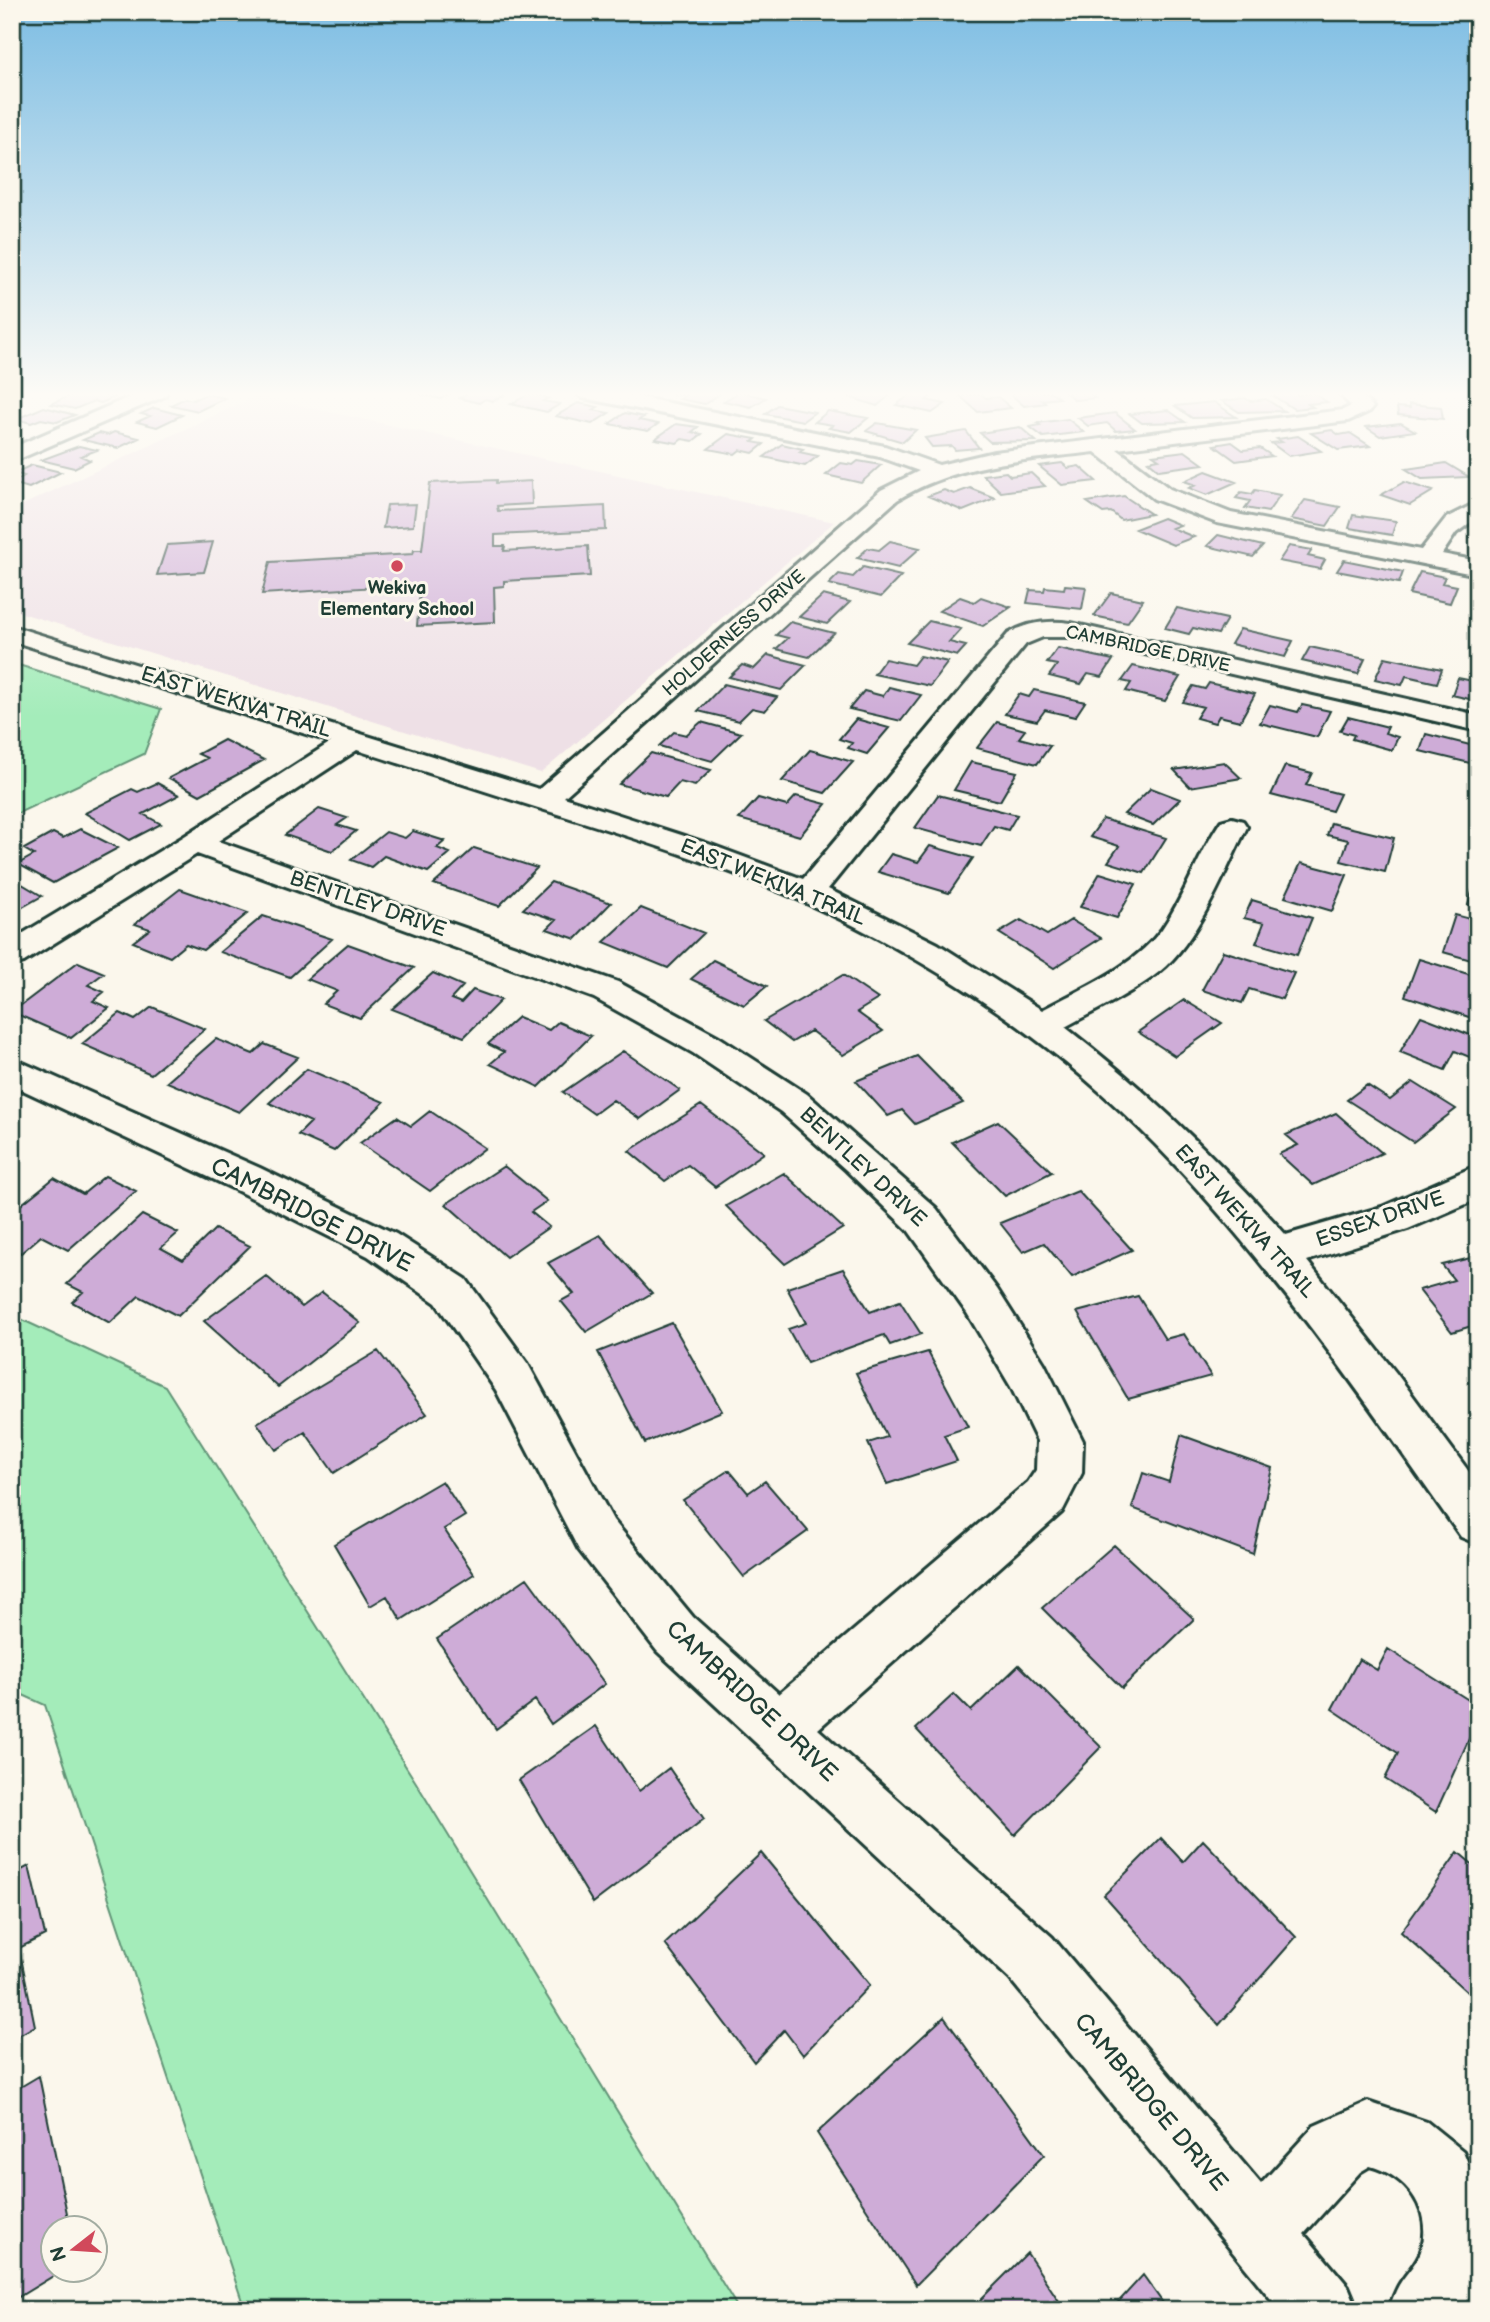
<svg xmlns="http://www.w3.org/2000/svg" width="1490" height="2322" font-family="'Balsamiq Sans',sans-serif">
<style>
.built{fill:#eee0e6}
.green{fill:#a4ecba;stroke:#629477;stroke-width:2}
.building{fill:#ceacd7;stroke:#1f3d34;stroke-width:2}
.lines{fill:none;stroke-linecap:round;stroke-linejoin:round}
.minor-casing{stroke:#1f3d34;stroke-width:6}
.minor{fill:#fbf7ec;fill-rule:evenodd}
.poi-dot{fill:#d1495b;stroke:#fbf7ec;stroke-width:2.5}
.labels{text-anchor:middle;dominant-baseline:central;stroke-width:6;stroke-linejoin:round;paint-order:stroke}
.far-poi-label{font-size:18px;font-weight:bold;fill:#1f3d34;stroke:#fbf7ec}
.far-street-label{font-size:18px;fill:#1f3d34;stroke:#fbf7ec}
.street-label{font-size:21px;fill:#1f3d34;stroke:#fbf7ec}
.near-street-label{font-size:24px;fill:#1f3d34;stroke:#fbf7ec}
</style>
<rect width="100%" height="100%" fill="#fbf7ec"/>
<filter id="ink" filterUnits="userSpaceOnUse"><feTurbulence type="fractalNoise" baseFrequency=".0143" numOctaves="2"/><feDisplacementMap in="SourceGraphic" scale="14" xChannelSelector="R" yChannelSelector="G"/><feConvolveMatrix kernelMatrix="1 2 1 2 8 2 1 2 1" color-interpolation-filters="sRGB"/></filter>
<g filter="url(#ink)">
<path class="built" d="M256,396L834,522L541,773L12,610V510Z"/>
<path class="green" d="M12,663L161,709L144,754L12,816Z
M12,1315L165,1386L415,1781L739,2310H245L45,1705L12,1690Z"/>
<path class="building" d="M78,392H95L115,397L101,403L94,401L75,409L51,404Z
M411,392H452L441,399Z
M470,392H500L506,394L493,401L485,399L479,403L459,398Z
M674,392H722L705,404L680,399L685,396L672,394Z
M739,392H741L766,398L751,407L724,401Z
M856,392H894L877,406L849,397Z
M914,392L933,395L926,400L945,404L932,413L896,405Z
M1008,392H1052L1059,398L1042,400L1046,403L1024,406Z
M1065,392H1095L1097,394H1091L1095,398L1075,400Z
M1292,392L1298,395L1314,393L1327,402L1308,404L1313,407L1294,409L1272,395Z
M1380,392H1420L1422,394L1390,398Z
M206,394L225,398L198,411L171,405L185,398L193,400Z
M529,394L549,398L543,401L560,404L547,412L511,404Z
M981,394L986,398L998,397L1011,408L978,412L960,396Z
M1245,398L1250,401L1266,399L1284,411L1239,412L1222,401Z
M1214,402L1236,417L1192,418L1175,406Z
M578,403L598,407L593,410L609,413L592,424L556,416Z
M1409,404L1441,407L1443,419L1398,415L1397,407L1410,408Z
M777,405L815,412L803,421L765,414Z
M44,407L75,415L57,422L41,419L31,423L16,419Z
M154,408L182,415L157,427L137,422L150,416L141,414Z
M1168,410L1185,422L1142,423L1130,414Z
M828,411L868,418L851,432L829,428L833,425L815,422Z
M625,413L644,417L639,420L658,424L648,431L609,424Z
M1115,413L1135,429L1116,431L1107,423L1088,426L1078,418Z
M1068,419L1084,432L1043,437L1030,427L1040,425L1037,423Z
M877,423L916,430L903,442L866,431Z
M1401,423L1415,431L1380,436L1366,427Z
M676,424L698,427L692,432L702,434L693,441L682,439L677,443L655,439Z
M1020,427L1036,441L990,442L980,433Z
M1332,430L1339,435L1350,433L1370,446L1338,450L1311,433Z
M966,431L979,448L955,450L952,446L932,447L925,438Z
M114,432L139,438L118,448L83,440L99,433L108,435Z
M728,434L756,439L752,442L764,444L753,453L740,450L735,454L708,449Z
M1298,436L1321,451L1289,456L1271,443L1282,442L1277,439Z
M1232,442L1243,450L1260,448L1272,456L1236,461L1214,445Z
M782,444L803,449L799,452L818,456L805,466L764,457Z
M79,446L97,450L81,456L90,460L74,468L41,460Z
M1185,451L1203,464L1159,470L1148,461L1159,459L1153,455Z
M858,461L881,465L861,483L826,475L841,463L853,465Z
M1062,463L1068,468L1079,466L1096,481L1062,485L1039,466Z
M1446,463L1469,477L1422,479L1406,469Z
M32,465L61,472L29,488L12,483L24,476L14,473Z
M1206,471L1236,482L1207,495L1189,488L1196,485L1184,481Z
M1006,472L1010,476L1031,473L1045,486L1001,492L983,475Z
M496,480V483L531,481L532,504L497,506L498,511L605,506L606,530L495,535V546H505L504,551L588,546L590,576L504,581V586L494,587L495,622L417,626L420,590L410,591V585L262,594L270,562L413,554L414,550H422L430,483Z
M1404,482L1433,491L1410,505L1381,495Z
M970,488L995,498L963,511L928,496L944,490L954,494Z
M1255,490L1280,495L1268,512L1245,508L1250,501L1236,498L1241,492L1252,494Z
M1124,496L1151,514L1121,520L1111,512L1103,513L1087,502Z
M1305,500L1340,507L1327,526L1291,519Z
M416,504L413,526L383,528L387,505Z
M1353,515L1396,521L1392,535L1349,528Z
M1163,518L1180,525L1172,528L1194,537L1173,545L1135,529Z
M1218,535L1263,546L1253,557L1207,546Z
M890,541L920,548L898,568L857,558L868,548L879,550Z
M213,542L204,572L157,575L167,545Z
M1289,546L1312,550L1308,556L1325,560L1320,569L1279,561Z
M1344,560L1403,572L1399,583L1337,571Z
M863,567L901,576L881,597L829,584L839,574L853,577Z
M1420,572L1445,577L1442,583L1457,586L1450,603L1409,594Z
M1065,585L1086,587L1082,609L1027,603L1030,590L1044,591L1045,587L1064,589Z
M1111,593L1143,600L1127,623L1094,616Z
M823,595L850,602L827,624L799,617Z
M960,597L974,602L981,597L1011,607L983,626L939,611Z
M1177,608L1227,619L1218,634L1193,628L1189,634L1165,628Z
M929,621L961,629L949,642L966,646L957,656L907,643Z
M790,622L834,633L809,657L776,649L788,638L776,635Z
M1240,629L1293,641L1285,657L1231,644Z
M1310,647L1365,659L1358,674L1302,661Z
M1058,648L1113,660L1102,677L1088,674L1081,684L1049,676L1057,665L1047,663Z
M768,655L806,665L781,690L729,677L742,665L754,669Z
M920,656L948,662L930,686L874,674L885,659L913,665Z
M1385,657L1442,669L1437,683L1406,676L1402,685L1375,679Z
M1133,666L1180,677L1165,701L1126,691L1131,683L1122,681Z
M1458,678L1478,682V701L1452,695Z
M1209,683L1255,694L1240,721L1219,716L1215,723L1196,718L1203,707L1183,702L1193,686L1205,689Z
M724,684L777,697L765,711L752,708L739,721L698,711Z
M889,687L921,695L901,721L849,709L864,691L883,696Z
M1034,690L1085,702L1075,717L1045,710L1037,721L1005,714L1019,694L1029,697Z
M1270,705L1298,712L1302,705L1330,711L1317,737L1260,723Z
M1348,717L1388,727L1385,733L1398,737L1392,750L1352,739L1354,735L1340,731Z
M856,719L889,728L867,754L848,748L852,743L839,739Z
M701,722L741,733L712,761L659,746L674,732L686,735Z
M997,722L1025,730L1019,738L1050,746L1037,764L977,748Z
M1426,734L1478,747V765L1420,751Z
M224,740L264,760L200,795L169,778L207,758L198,754Z
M810,750L853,762L825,793L782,781Z
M651,753L711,770L695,786L680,782L666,797L619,784Z
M971,762L1017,772L1000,801L954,790Z
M1224,762L1241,778L1190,787L1174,770Z
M1285,766L1312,773L1306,785L1340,794L1332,811L1271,795Z
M157,783L179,795L143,814L161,824L130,840L85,813L132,789L138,792Z
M1151,788L1180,799L1153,825L1124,814Z
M938,795L1017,815L1008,830L994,826L981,846L915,828Z
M796,796L826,804L800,836L739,819L758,798L787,806Z
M319,809L347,818L337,825L356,831L332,851L285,835Z
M1103,819L1166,838L1144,873L1108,862L1119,846L1090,837Z
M1331,823L1394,838L1385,872L1341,861L1348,840L1327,835Z
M80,829L118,848L53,883L18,864L34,855L24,849L53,833L63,838Z
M413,831L445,841L437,848L450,853L428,872L384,856L371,867L351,860L386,832L405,838Z
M930,846L973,858L949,893L878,872L891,854L918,862Z
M474,848L537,868L499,906L434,884Z
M1301,863L1347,875L1332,911L1285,897Z
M1478,872V908L1468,905Z
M1100,873L1136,884L1117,918L1080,907Z
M12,878L42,896L12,913Z
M551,882L611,903L576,939L547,929L556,920L523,909Z
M180,889L248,913L203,950L186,944L170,957L133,942L150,929L135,924Z
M1252,900L1312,918L1297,955L1256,943L1264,923L1244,918Z
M641,908L704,933L668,968L604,942Z
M1455,915L1478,921V962L1443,952Z
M263,916L332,939L290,977L220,952Z
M1021,920L1047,935L1071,920L1101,938L1054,968L999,933Z
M348,944L414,968L360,1018L323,1004L337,991L307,979Z
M1223,951L1294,973L1282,999L1249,989L1242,1003L1202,990Z
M1419,959L1478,977V1020L1405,996Z
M713,960L767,986L744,1005L691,979Z
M78,962L104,973L88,985L104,992L93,1001L109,1008L71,1038L12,1012Z
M433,973L463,986L451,999L461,1003L473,990L501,1000L464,1037L392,1009Z
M843,975L878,999L857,1012L883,1031L843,1055L811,1031L792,1042L764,1021Z
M1184,1000L1222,1023L1175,1056L1138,1032Z
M152,1007L205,1029L151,1074L82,1044L120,1013L135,1020Z
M1421,1016L1478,1038L1477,1060L1455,1051L1445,1070L1400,1052Z
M518,1017L549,1030L558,1022L591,1036L539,1087L490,1064L504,1052L488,1044Z
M216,1039L253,1054L264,1044L298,1057L239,1112L167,1082Z
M623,1051L680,1090L640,1119L613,1100L594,1114L563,1092Z
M917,1056L963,1103L915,1124L902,1110L888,1116L856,1081Z
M307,1069L384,1102L334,1151L298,1135L311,1122L269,1103Z
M1413,1082L1456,1109L1413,1142L1347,1100L1367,1085L1390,1100Z
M701,1105L764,1153L715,1187L688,1165L665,1181L629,1151Z
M430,1111L485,1148L430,1191L360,1143L397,1117L411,1126Z
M1336,1113L1382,1153L1313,1185L1279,1154L1298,1145L1286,1135Z
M998,1121L1052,1172L1005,1196L952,1142Z
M504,1166L547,1201L531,1212L549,1227L506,1257L446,1204Z
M784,1173L843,1228L785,1264L726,1206Z
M105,1176L136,1191L68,1250L41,1236L21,1253L12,1249V1212L54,1178L83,1194Z
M1078,1191L1132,1250L1072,1277L1044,1243L1023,1252L1000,1223Z
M142,1215L178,1233L161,1248L183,1260L215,1229L250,1246L178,1316L139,1296L110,1323L72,1302L83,1292L67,1284Z
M600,1235L652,1293L586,1332L561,1301L574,1294L548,1263Z
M1474,1257L1478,1261V1324L1452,1332L1419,1290L1454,1280L1442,1265Z
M843,1269L870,1312L900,1301L921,1334L890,1345L884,1335L807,1363L788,1329L806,1323L787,1288Z
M266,1276L302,1307L322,1292L360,1323L278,1387L204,1321Z
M1138,1296L1165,1339L1184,1334L1211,1376L1128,1399L1077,1312Z
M672,1323L722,1411L645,1443L598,1352Z
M378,1351L427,1414L334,1473L305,1432L276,1450L257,1423Z
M928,1352L968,1427L944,1435L957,1461L887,1484L868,1443L887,1437L856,1373Z
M1181,1435L1272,1468L1253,1554L1132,1508L1143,1473L1169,1482Z
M729,1470L748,1493L765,1481L808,1531L744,1577L683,1500Z
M442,1481L465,1516L444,1529L474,1574L401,1620L387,1596L370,1606L334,1544Z
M1114,1545L1194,1619L1122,1688L1042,1608Z
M527,1578L605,1684L551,1724L535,1700L496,1729L437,1639Z
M1388,1649L1478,1706V1719L1436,1812L1385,1779L1398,1753L1332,1709L1359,1659L1377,1670Z
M1019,1665L1101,1747L1015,1835L916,1729L954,1694L971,1711Z
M596,1726L639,1791L669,1768L704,1819L593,1903L519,1780Z
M1161,1838L1183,1862L1203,1840L1296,1937L1219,2025L1104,1895Z
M1458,1852L1478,1869V2002L1401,1932Z
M761,1853L870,1985L803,2055L784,2030L754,2062L665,1944Z
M29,1866L45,1935L19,1948L35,2026L12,2039V1875Z
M944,2017L1044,2155L916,2285L817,2133Z
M39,2076L70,2228H52V2270H63L12,2301V2092Z
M1027,2253L1065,2310H970Z
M1143,2275L1168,2310H1111Z"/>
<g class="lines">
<g class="minor-casing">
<path id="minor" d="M141,392H167L165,396L12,462V448Z
M574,392H614L885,446L939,465L994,452L1343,410L1351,406L1338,392H1358L1373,407L1370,411L1348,421L1117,449L1170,489L1231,513L1421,550L1446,518L1478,502V517L1456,533L1442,554L1478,561V575L1217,523L1154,499L1095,452C1026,460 957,463 897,500L564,797L706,843L803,879L1008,634C1027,622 1049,620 1071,623L1478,715V731L1071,637H1043L1026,644L828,889L938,944L1042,1010C1083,988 1134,967 1162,929C1185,896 1198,855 1221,821L1232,818L1243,821L1247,827C1226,869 1200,935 1166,966C1141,989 1096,1010 1065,1027C1146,1089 1218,1159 1286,1235L1382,1207L1478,1165V1199L1408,1229L1307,1261L1396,1373L1478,1484V1544L1461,1537C1366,1401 1271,1263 1155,1144C1062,1049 948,970 828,913C739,871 645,841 551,812C486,792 421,770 357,750L218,841L618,982L719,1037L807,1094L936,1208L997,1289L1044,1363L1083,1441L1082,1473L1062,1512L818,1729L1052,1937L1261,2184L1314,2126L1368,2102L1427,2122L1463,2151L1478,2188V2284L1461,2310H1388C1392,2301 1395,2292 1399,2285C1406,2273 1419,2261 1422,2248C1432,2209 1407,2176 1370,2166L1360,2172L1304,2234L1348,2286L1358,2310H1280L1010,1979L657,1651L579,1550L496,1390L436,1303L368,1256L232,1188L12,1085V1058L260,1168L396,1234L466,1279L528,1364L613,1520L693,1617L779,1694L1028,1482L1036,1470L1037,1441L1011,1387L967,1313L908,1230L846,1170L781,1112L693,1053L594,998L197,854L24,962L12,965V940L183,837L331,742L12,641V626L539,789L881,490L919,471L880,457L583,398Z"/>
</g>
<use href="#minor" class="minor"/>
</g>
</g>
<linearGradient id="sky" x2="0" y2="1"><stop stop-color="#7dbde3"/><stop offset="0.55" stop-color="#fdfbf6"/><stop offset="1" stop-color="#fdfbf6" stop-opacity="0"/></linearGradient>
<rect width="1490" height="717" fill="url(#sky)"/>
<circle class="poi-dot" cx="397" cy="566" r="7"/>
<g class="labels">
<g class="far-poi-label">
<text x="397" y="588">Wekiva<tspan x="397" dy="21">Elementary School</tspan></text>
</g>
<g class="far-street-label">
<text transform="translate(734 633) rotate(-41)">HOLDERNESS DRIVE</text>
<text transform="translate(1148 649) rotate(12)">CAMBRIDGE DRIVE</text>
</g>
<g class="street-label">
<text transform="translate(236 702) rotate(17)">EAST WEKIVA TRAIL</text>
<text transform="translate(773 882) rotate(22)">EAST WEKIVA TRAIL</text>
<text transform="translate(368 904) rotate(19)">BENTLEY DRIVE</text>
<text transform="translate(863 1167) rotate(43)">BENTLEY DRIVE</text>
<text transform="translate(1380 1219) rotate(-19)">ESSEX DRIVE</text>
<text transform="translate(1245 1221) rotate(48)">EAST WEKIVA TRAIL</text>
</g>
<g class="near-street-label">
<text transform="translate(312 1215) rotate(27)">CAMBRIDGE DRIVE</text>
<text transform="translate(752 1701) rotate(43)">CAMBRIDGE DRIVE</text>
<text transform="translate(1151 2102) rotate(50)">CAMBRIDGE DRIVE</text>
</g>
</g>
<rect width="1490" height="2322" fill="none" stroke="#fbf7ec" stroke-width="42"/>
<rect x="21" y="21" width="1448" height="2280" fill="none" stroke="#1f3d34" stroke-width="2.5" filter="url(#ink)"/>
<g transform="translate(74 2249) rotate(253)"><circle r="33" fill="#fbf7ec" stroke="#a3ada2" stroke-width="2"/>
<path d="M0-5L12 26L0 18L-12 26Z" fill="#d1495b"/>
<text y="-10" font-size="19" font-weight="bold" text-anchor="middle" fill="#1f3d34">N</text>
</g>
</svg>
